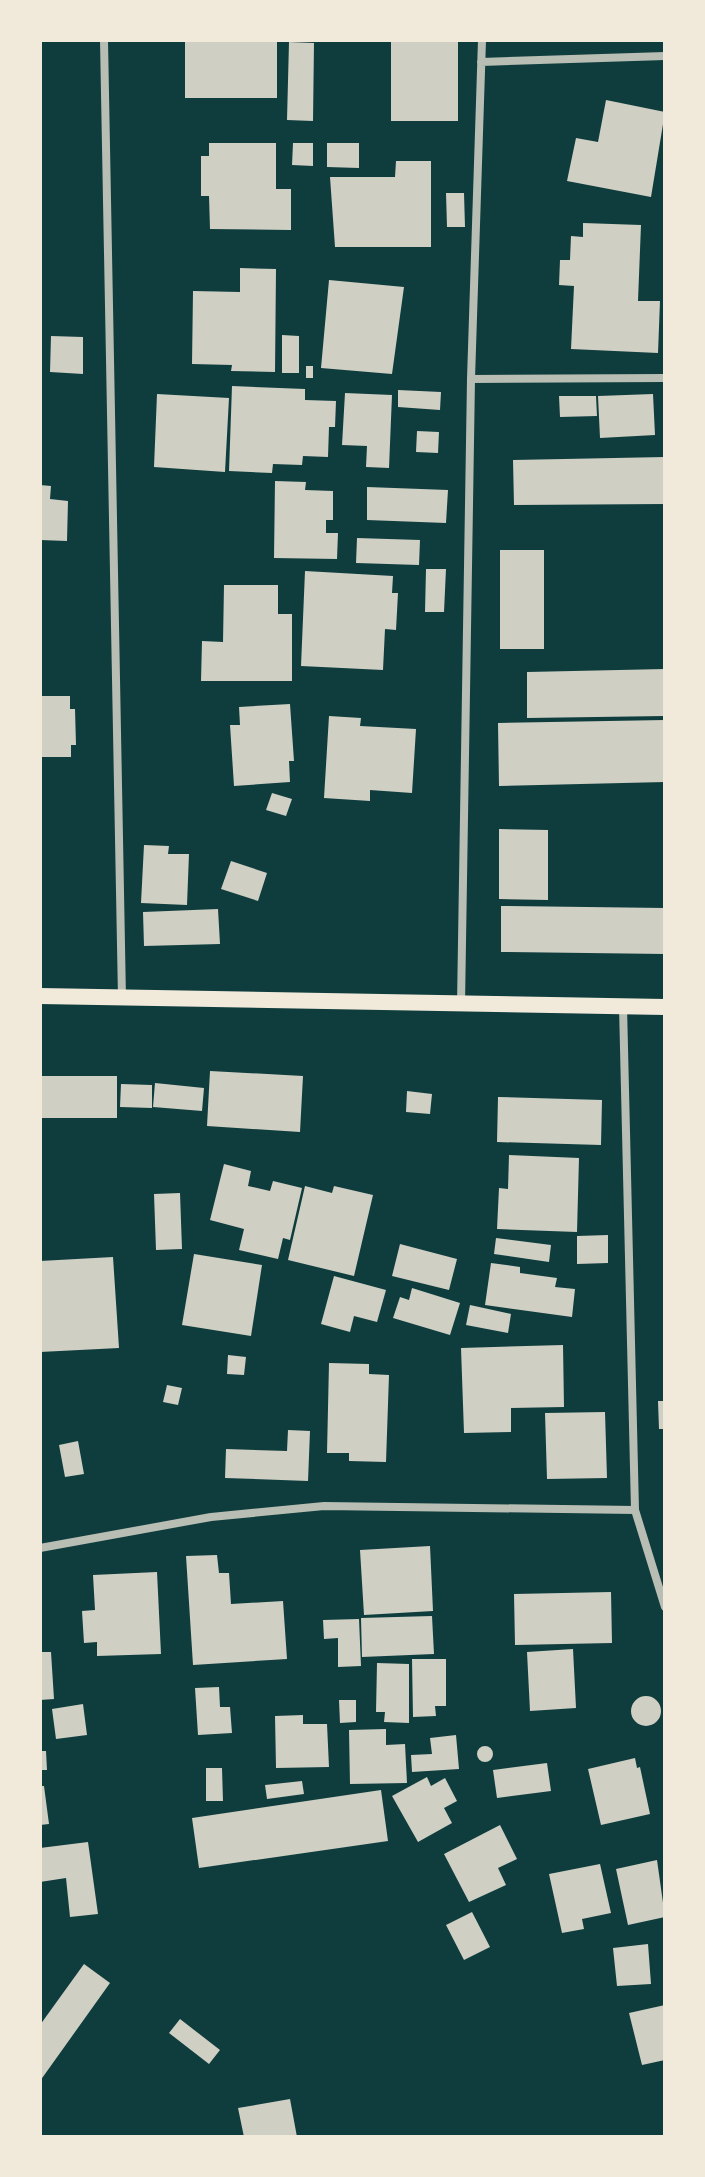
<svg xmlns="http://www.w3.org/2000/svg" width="705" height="2177" font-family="'Times New Roman',serif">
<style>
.building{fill:#cfcfc3}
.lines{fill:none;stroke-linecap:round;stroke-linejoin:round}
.minor{stroke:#b8beb3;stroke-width:8}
.secondary{stroke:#f1e9da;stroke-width:16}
</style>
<rect width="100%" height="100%" fill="#0f3d3e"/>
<path class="building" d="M185,40H277V98H185Z
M391,40H458V121H391Z
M289,42L314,43L313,121L287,120Z
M606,100L665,112L651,197L567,181L576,138L598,142Z
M209,143H276V189H291V230L210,229L209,196H201V156H209Z
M293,143H313V166L292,165Z
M327,143H359V168L327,167Z
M396,161H431V247H335L330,177H395Z
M446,193H464L465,227H447Z
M583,223L641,225L638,301H660L658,353L571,349L574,286L559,285L560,260H570L571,236L583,237Z
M240,268L276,269L275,372L231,371L232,365L192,364L193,291L240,292Z
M329,280L404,287L392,374L321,368Z
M282,335L299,336V373H282Z
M51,336L83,337V374L50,372Z
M306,366H313V378H306Z
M232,386L305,389V400L336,401L335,427H329L328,457L303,456L302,465L273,464L272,473L229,471Z
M398,390L441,392L440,410L398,407Z
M345,393L392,395L389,468L366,467L367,446L342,445Z
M157,394L229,398L225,472L154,467Z
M653,394L655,435L600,438L598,396Z
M559,396H596L597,416L560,417Z
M417,431L439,432L438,453L416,452Z
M665,457V504L514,505L513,460Z
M275,481L306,482L305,490L333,491V520H326V533H338L337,559L274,558Z
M40,485L51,486L50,499L68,501L67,541L40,540Z
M367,487L448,490L446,523L367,520Z
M357,538L420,540L419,565L356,563Z
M500,550H544V649H500Z
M426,569H446L444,612H425Z
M305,571L393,576L392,593H398L396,630L385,629L383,670L301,666Z
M224,585H278V614H292V681H201L202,641L223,642Z
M665,669V716L527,718V672Z
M40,696H70V709H75L76,745H71V757H40Z
M290,704L294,761H289L290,782L234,786L230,725H240L239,707Z
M329,716L361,718L360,726L416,729L412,793L370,790V801L324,798Z
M665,720V782L499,786L498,723Z
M272,793L292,799L286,816L266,810Z
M499,829L548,830V900L499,899Z
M144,845L169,846L168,854H189L187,905L141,903Z
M231,861L267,873L258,901L221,889Z
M501,906L665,908V954L501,952Z
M218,909L220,944L144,946L143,912Z
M210,1071L303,1076L300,1132L207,1126Z
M40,1076H117V1118H40Z
M155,1083L204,1088L202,1111L153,1107Z
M121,1084L152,1085V1108L120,1107Z
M407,1091L432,1094L430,1114L406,1112Z
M498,1097L602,1100L601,1145L497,1142Z
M509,1155L579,1158L577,1232L497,1229L499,1188L508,1189Z
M224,1164L251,1171L248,1186L270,1191L273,1181L302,1188L290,1240L283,1238L278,1259L239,1250L244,1229L210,1220Z
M305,1186L332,1193L334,1186L373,1195L354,1276L288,1260Z
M180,1193L182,1249L156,1250L154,1194Z
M608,1235V1263L577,1264V1236Z
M496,1238L551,1245L549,1262L494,1254Z
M400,1244L457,1259L449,1290L392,1276Z
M194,1254L262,1265L251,1336L182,1325Z
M113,1257L119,1348L40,1352V1261Z
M491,1263L520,1267V1273L557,1278L555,1287L575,1289L572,1317L485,1305Z
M334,1276L386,1290L377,1322L354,1316L350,1332L321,1324Z
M412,1288L460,1303L450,1335L393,1318L400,1297L409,1300Z
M470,1305L511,1314L508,1333L466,1325Z
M563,1345L564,1407L511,1408V1432L464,1433L461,1348Z
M228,1355L246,1357L244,1375L227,1374Z
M329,1363L369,1364V1374L389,1375L386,1462L349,1461V1453H327Z
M167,1385L182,1388L178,1405L163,1402Z
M658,1401H665V1429H659Z
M605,1412L607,1478L547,1479L545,1413Z
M288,1430L310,1431L308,1481L225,1478L226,1449L287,1451Z
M78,1441L84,1474L65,1477L59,1445Z
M430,1546L433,1611L364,1615L360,1550Z
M217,1555L219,1573H229L231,1604L283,1601L287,1659L193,1665L186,1556Z
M157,1572L161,1654L97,1656V1642L84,1643L82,1611L95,1610L93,1575Z
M611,1592L612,1643L515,1645L514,1594Z
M432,1616L434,1654L362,1657L361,1618Z
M359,1619L361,1666L338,1667V1638L324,1639L323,1620Z
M573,1649L576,1708L530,1711L527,1652Z
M40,1652H51L54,1699L40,1700Z
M412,1659H446V1706H435L436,1716L413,1717Z
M377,1663L409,1664V1723L384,1722L385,1712H376Z
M219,1687L220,1707H230L232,1733L198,1735L195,1688Z
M631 1711a15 15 0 1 1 30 0a15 15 0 1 1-30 0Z
M339,1700H356V1722L340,1723Z
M83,1704L87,1735L56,1739L52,1709Z
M303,1715V1724H327L329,1767L276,1768L275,1716Z
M386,1729V1745L405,1744L407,1783L350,1784L349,1730Z
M456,1735L459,1769L412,1772L411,1755L432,1754L430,1738Z
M477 1754a8 8 0 1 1 16 0a8 8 0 1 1-16 0Z
M40,1751H46L47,1770H40Z
M635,1758L637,1768L640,1767L650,1814L601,1825L588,1769Z
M547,1763L551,1791L497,1798L493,1770Z
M206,1768H222L223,1801H206Z
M427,1777L431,1786L445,1778L457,1801L444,1808L452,1823L418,1842L392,1796Z
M302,1781L304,1794L267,1799L265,1785Z
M40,1786H44L49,1824L40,1825Z
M381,1790L388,1841L199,1868L192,1818Z
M500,1825L517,1859L498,1868L506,1885L469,1902L444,1854Z
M88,1842L98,1914L70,1917L66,1878L40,1882V1848Z
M657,1860L665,1917L628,1925L616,1869Z
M600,1864L611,1913L582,1919L584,1929L562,1933L549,1874Z
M472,1912L490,1947L464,1960L446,1925Z
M648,1944L651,1984L617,1986L613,1948Z
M84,1964L110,1983L40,2081V2025Z
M665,2005V2060L642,2065L629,2013Z
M180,2019L220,2050L209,2064L169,2033Z
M290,2099L297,2137H244L238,2108Z"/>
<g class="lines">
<path class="minor" d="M104,40L122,998
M481,62L665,56
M471,379L665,378
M461,1005L471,379L482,40
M623,1006L635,1510L665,1607
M40,1548L211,1517L324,1506L635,1510"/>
<path class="secondary" d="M40,996L665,1007"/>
</g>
<rect width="705" height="2177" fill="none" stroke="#f1e9da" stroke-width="84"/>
</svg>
